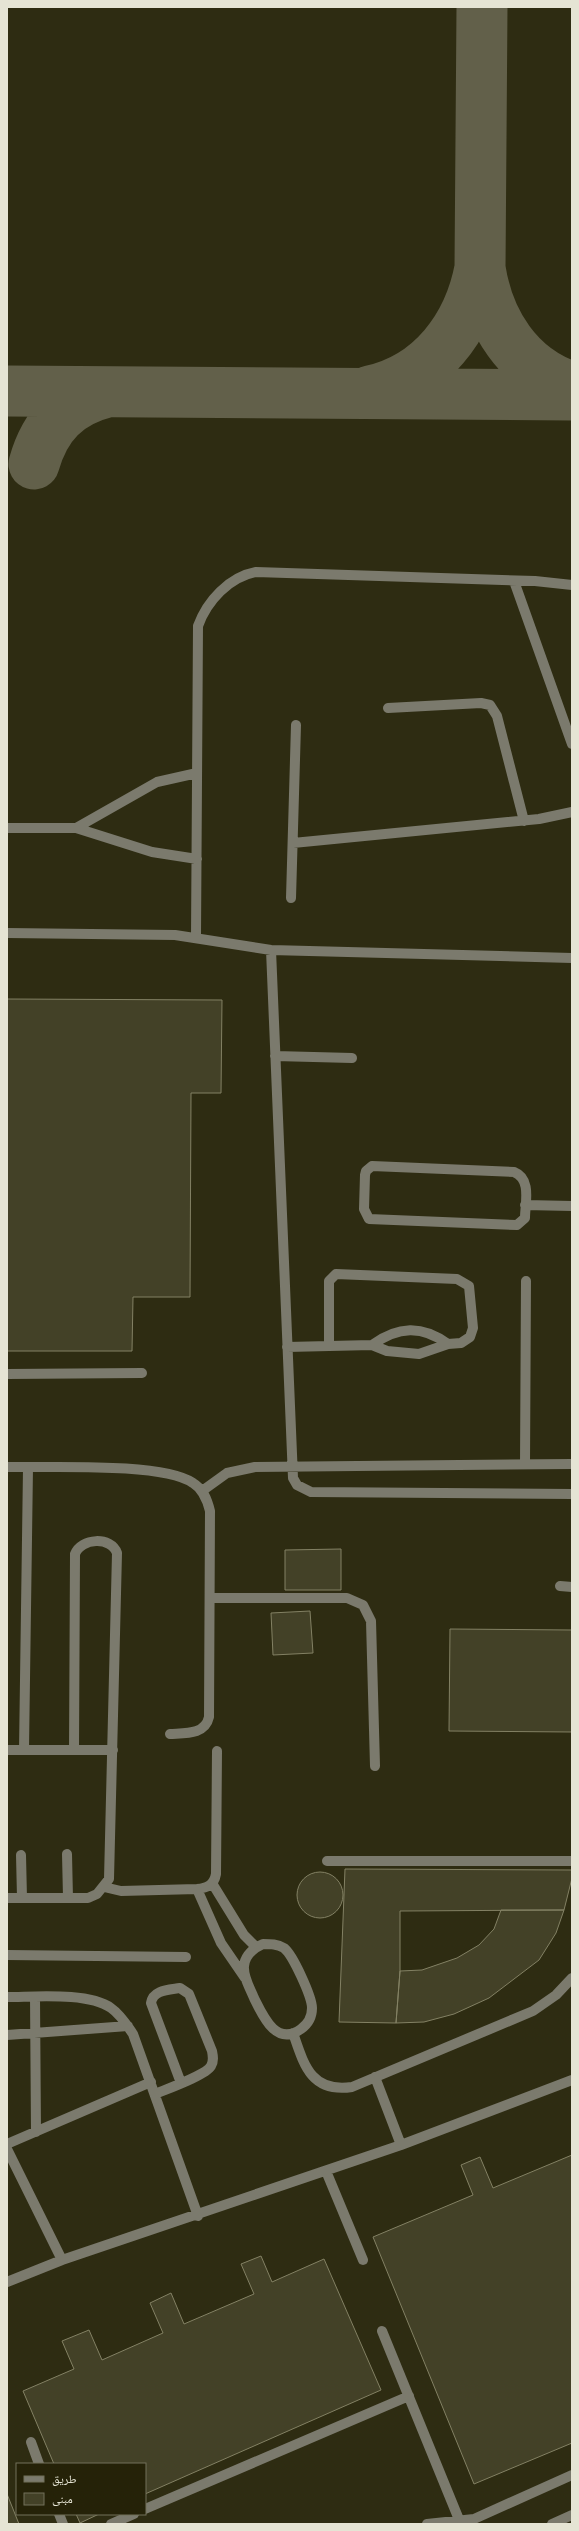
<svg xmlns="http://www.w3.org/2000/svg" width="579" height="2531" font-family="Bitter,'Noto Naskh Arabic',serif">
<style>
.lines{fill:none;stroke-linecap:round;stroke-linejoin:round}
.taxiway{stroke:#62604a;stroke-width:51}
.building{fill:#434127;stroke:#838164}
.minor{stroke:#7b7a6d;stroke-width:10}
</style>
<rect width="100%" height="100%" fill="#2e2c12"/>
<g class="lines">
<path class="taxiway" d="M482,7L480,268C488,321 518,370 572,387
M7,391L572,395
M370,391C431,378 469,327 480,268
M34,464C45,425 67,402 107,392"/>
</g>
<path class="building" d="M7,999L222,1000L221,1093H191L190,1297H133L132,1351H7Z
M341,1549V1590H285V1550Z
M310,1611L313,1653L273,1655L271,1613Z
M450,1629L572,1630V1732L449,1731Z
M345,1869L572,1870V1878L564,1910L400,1911V1971L396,2023L339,2022Z
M297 1895a23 23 0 1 1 46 0a23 23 0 1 1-46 0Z
M501,1910H564L556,1933L539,1960L489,1998L454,2014L424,2022L396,2023L400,1971L422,1970L457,1958L479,1945L494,1929Z
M572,2155V2443L474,2484L373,2237L473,2195L461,2165L480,2157L493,2188Z
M261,2256L272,2282L324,2259L381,2390L145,2494V2464H54L23,2391L74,2369L62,2341L89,2330L102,2360L163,2333L150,2303L171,2293L184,2324L254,2294L241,2264Z
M7,2494L19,2524H7Z
M76,2514H99L80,2523Z"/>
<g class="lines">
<path class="minor" d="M514,581L572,744
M388,708L481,703L490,705L497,716L524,821
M7,828H76L152,852L197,859
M76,828L157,782L197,773
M293,843L539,819L572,812
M291,898L296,725
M7,933L175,935L271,950L572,958
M196,937L198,626C207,601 229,577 256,572L535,581L572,585
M271,950L293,1478L297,1485L311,1492L572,1494
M275,1056L352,1058
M372,1166L514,1172C532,1179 525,1203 525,1218L517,1225L369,1219L364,1209L365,1175L366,1171Z
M525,1205L572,1206
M372,1345C398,1326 422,1325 448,1344
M287,1347L372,1345L387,1351L419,1354L448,1344L461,1343L470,1337L473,1328L469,1286L457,1279L336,1274L329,1281V1346
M7,1374L142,1373
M525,1464L526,1281
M7,1467C49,1468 162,1462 193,1483C203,1489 207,1499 210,1511L209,1717C205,1735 185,1733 170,1734
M202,1491L227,1473L255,1467L572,1464
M560,1586L572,1587
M210,1598H347L363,1605L371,1621L375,1766
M7,1750H113
M24,1750L28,1468
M67,1854L68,1898
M21,1855L22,1898
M327,1861H572
M212,1883L244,1935L256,1947
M104,1887L121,1891L197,1889C207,1888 214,1885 216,1874L217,1751
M197,1889L221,1943L245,1978
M7,1898H88L97,1894L109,1879L117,1553C111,1536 81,1538 75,1554L74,1750
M263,1944C271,1944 277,1944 284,1948C293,1955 312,1997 312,2008C312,2017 308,2024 301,2029C276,2047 263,2016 254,1998C250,1988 243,1977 244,1966C245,1955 254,1948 263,1944Z
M7,1955L186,1957
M7,1997C35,1997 88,1992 111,2008C121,2015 126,2024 133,2034L198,2216
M35,1997L36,2132
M293,2033C304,2065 311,2093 352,2087L533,2011L556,1995L572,1978
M7,2035L128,2026
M375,2077L401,2145
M155,2094C167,2089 206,2075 211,2066C214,2061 213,2056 212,2051L189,1994L180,1988C168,1990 153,1990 151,2003L181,2083
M7,2144L151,2082
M7,2149L62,2260
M326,2171L363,2260
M7,2282L62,2260L401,2145L572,2080
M382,2331L460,2522
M31,2442L39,2464
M145,2509L409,2396
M59,2514L63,2524
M111,2524L134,2514
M427,2524L474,2519L572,2475
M552,2524L572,2515"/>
</g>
<rect width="579" height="2531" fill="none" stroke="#e5e4d4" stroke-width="16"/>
<rect x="16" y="2463" width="130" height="52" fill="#252208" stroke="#72705a"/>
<rect x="24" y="2476" width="20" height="6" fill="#7b7a6d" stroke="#72705a"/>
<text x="52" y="2483" font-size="12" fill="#e5e4d4">طريق</text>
<rect x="24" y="2493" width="20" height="12" fill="#434127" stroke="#72705a"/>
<text x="52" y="2503" font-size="12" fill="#e5e4d4">مبنى</text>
</svg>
